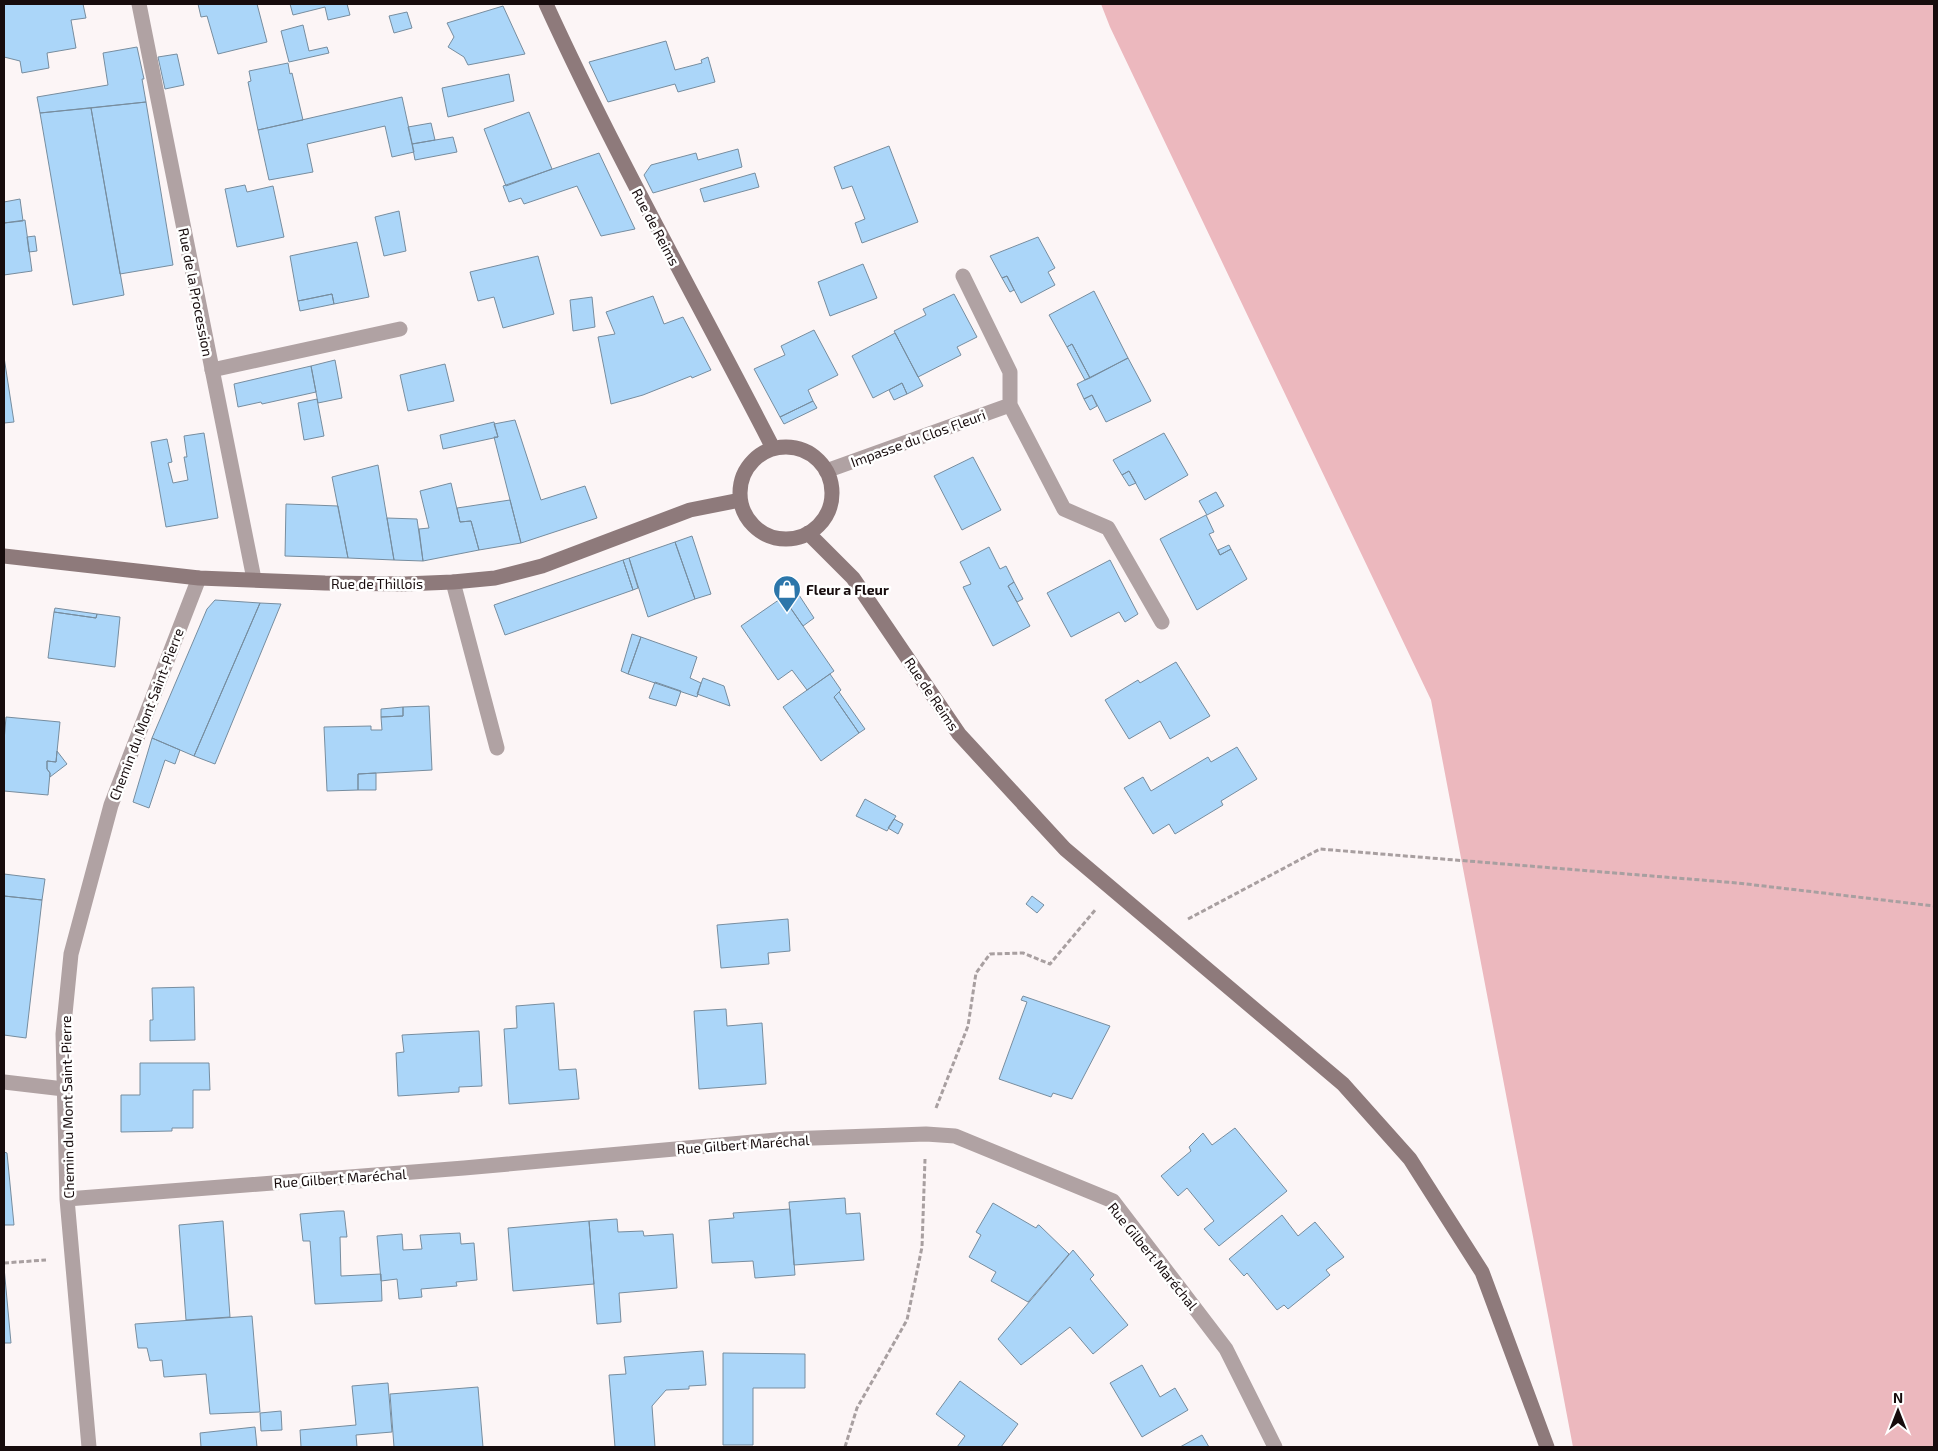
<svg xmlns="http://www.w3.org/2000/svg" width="1938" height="1451" font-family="'Exo 2',sans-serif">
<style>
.green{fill:#ecb8be}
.building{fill:#abd6f9;stroke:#778d9f}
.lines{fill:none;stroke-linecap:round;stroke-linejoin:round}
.path{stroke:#a89fa0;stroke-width:3;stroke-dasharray:5 2.5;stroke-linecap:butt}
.lane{stroke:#b0a2a3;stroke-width:15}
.street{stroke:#b0a2a3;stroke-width:15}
.secondary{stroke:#8e7a7b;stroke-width:15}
.labels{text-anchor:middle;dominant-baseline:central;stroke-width:5;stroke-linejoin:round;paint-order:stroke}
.street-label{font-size:14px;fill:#170c0d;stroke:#fff}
.poi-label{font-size:14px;font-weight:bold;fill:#170c0d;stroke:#fff;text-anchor:start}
</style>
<rect width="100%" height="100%" fill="#fcf5f6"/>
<path class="green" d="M1101,4H1934V1447H1573L1431,700L1110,27Z"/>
<path class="building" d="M4,4H83L86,18L71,20L76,48L47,53L49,68L22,73L20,61L4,57Z
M198,4H257L267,42L218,54L207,16L201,17Z
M290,4H347L350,15L328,20L325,7L293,15Z
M503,6L525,54L468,65L464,57L448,47L454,37L447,23Z
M407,12L412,28L394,33L389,16Z
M303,25L309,51L327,47L329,53L289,62L281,31Z
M666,41L675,70L702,63L701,60L708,57L715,82L678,92L675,84L608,102L589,62Z
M137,47L144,79H142L146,102L40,113L37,97L108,85L103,53Z
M177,54L184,85L165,89L158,57Z
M288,63L290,74L292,73L303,120L258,130L248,82L251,81L249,71Z
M509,74L514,101L448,117L442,88Z
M402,97L414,152L392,157L385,126L307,144L313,172L269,180L258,130Z
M146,102L173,265L120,274L91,108Z
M91,108L124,295L73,305L40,113Z
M529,112L552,169L506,186L484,129Z
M431,123L435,140L412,144L408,127Z
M453,137L457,152L415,160L412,144Z
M889,146L918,222L862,243L855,223L865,219L852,186L842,189L834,167Z
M738,149L742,167L653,193L644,175L651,165L696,153L698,160Z
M599,153L635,229L601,236L577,186L524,204L521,198L509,202L503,186Z
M755,173L759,187L704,202L700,189Z
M245,185L247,192L273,186L284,237L237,247L225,189Z
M20,199L23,221L4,223V202Z
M399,211L406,251L384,256L375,217Z
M25,220L32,271L4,275V223Z
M35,236L37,251L29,252L27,237Z
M1038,237L1055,268L1048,272L1055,285L1021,303L1007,276L1002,278L990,256Z
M357,242L369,297L334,304L332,294L298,301L290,256Z
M538,256L554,314L503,328L494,297L478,301L470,272Z
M863,264L877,298L830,316L818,282Z
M1007,276L1014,290L1010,292L1002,278Z
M1094,291L1128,358L1090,378L1072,344L1067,347L1049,315Z
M332,294L334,304L300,311L298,301Z
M954,294L977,337L957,347L961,355L918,377L894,331L926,315L923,309Z
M653,296L664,324L683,317L711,370L692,378L691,376L643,395L611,404L598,337L615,334L606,312Z
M592,297L595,327L573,331L570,300Z
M814,330L838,375L808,390L813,401L780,417L754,369L785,355L781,346Z
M895,333L923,386L907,394L902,383L873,398L852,356Z
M1072,344L1090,378L1085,380L1067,347Z
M4,357L14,422L4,423Z
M1128,358L1151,401L1106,422L1092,395L1084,399L1077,384Z
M335,360L342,398L318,403L311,366Z
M445,364L454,401L408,411L400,375Z
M311,366L316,392L262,404L261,402L238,407L234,384Z
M902,383L907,394L894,400L889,390Z
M1092,395L1097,406L1090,410L1084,399Z
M317,399L324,436L304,440L298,403Z
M813,401L817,408L784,424L780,417Z
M515,420L541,500L585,486L597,518L521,543L494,437H498L494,424Z
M494,422L498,437L443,449L440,435Z
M204,433L218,518L166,527L151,442L167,439L172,462L168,463L173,483L188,480L184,457H187L184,436Z
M1164,433L1188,475L1145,500L1129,471L1122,475L1113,460Z
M973,457L1001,510L962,530L934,476Z
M378,465L394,560L348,558L332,477Z
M1129,471L1136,483L1129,486L1122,475Z
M451,483L460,522L471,521L479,550L423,561L419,529L429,528L420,491Z
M1216,492L1224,506L1207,515L1199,501Z
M510,500L521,543L479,550L471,521L460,522L457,508Z
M286,504L338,506L348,558L285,556Z
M1206,515L1214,532L1209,534L1220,555L1231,549L1247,579L1197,610L1160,539Z
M387,518L417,519L423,561L394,560Z
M692,536L711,594L695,599L675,542Z
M675,542L695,599L648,617L629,558Z
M1229,545L1231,549L1220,555L1218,550Z
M989,547L1000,569L1006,566L1014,582L1008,586L1030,626L993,646L963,587L971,584L960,562Z
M629,558L638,588L633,590L623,560Z
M623,560L633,590L505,635L494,605Z
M1110,560L1138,614L1125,622L1119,612L1071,637L1047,593Z
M1014,582L1023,599L1017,602L1008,586Z
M797,592L814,618L803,626L785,600Z
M783,597L834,671L807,690L792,670L778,680L741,626Z
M215,600L260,603L194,756L152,738L207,609Z
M260,603L281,604L215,764L194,756Z
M55,608L97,614L96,618L54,612Z
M54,612L96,618L97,614L120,617L115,667L48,658Z
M632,634L641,637L628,674L621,671Z
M641,637L697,657L690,678L701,683L697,697L628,674Z
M1176,662L1210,716L1170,739L1160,721L1129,739L1105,700L1138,680L1140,683Z
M830,674L841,690L834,697L859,733L821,761L783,707Z
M703,678L724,686L730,706L697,694Z
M655,682L681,691L676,706L649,698Z
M839,692L865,729L859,733L834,697Z
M429,706L432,770L358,774V790L327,791L324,727L371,726V730H382L381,717L403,716V707Z
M403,707V716L381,717V709Z
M6,717L60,722L56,762L47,761V769L50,773L48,795L4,791V741Z
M152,738L180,750L175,764L165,760L149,808L133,802Z
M1237,747L1257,779L1221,801L1223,805L1175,834L1169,824L1153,834L1124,788L1143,777L1151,791L1208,757L1211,762Z
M57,751L67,764L50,777V773L47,769V761L56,762Z
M376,773V790H358V774Z
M865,799L896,816L887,831L856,816Z
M894,819L903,824L898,834L888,828Z
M4,874L45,879L42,900L4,896Z
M4,896L42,900L26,1038L4,1035Z
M1032,896L1044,905L1037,913L1026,904Z
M788,919L790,951L768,953L769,964L721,968L717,925Z
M194,987L195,1040L150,1041V1020H153L152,988Z
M1023,996L1110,1026L1072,1099L1053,1093L1051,1097L999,1079L1027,1002L1021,1000Z
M554,1003L559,1070L576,1069L579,1099L509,1104L504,1029L517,1028L516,1006Z
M726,1009L727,1026L762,1023L766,1084L699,1089L694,1011Z
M479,1031L482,1086L459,1087V1092L398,1096L396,1053L404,1052L402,1035Z
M140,1063H209L210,1090H193V1128H172V1131L121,1132V1095H140Z
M1235,1128L1287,1191L1219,1246L1204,1229L1214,1221L1187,1188L1178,1196L1161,1176L1191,1151L1189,1147L1203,1133L1212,1145Z
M4,1152L7,1153L14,1225H4Z
M845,1198L846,1214L860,1213L864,1260L794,1265L789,1202Z
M993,1203L1036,1228L1038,1225H1039L1069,1254L1028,1302L991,1281L996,1272L969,1257L981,1235L976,1232Z
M790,1209L795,1275L755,1278L753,1261L712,1263L709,1220L734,1218L733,1213Z
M337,1211H344L347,1237H340L341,1276L381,1274L382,1301L315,1304L310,1241H303L300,1214Z
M1282,1215L1298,1236L1315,1222L1344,1257L1326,1270L1330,1275L1288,1309L1284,1305L1277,1310L1247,1273L1244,1276L1229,1259Z
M617,1219L618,1232L643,1231L644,1236L673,1234L677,1288L619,1293L621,1322L597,1324L589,1221Z
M223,1221L230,1317L186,1320L179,1225Z
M589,1221L594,1284L513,1291L508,1228Z
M460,1233L461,1244L474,1243L477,1280L456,1282L457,1286L421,1289L422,1297L399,1299L397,1279L381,1281L377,1236L402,1234L403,1250L422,1249L420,1235Z
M1073,1250L1094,1275L1090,1279L1128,1325L1093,1354L1070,1327L1021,1365L998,1339Z
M4,1267L11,1343H4Z
M252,1316L260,1412L210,1414L206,1374L164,1377L162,1360L150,1361L147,1348H138L135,1324Z
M703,1351L706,1385L689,1386V1389L666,1390L652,1406L655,1447H615L609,1375L626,1374L624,1357Z
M723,1353L805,1354V1388H753V1445H723Z
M1142,1365L1160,1397L1175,1388L1188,1410L1142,1437L1110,1383Z
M960,1381L1018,1424L1001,1447H957L965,1436L936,1414Z
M388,1383L392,1432L356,1435L357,1447H301L300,1430L356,1425L352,1386Z
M478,1387L483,1447H394L390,1394Z
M281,1411L282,1430L261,1431L260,1413Z
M255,1427L257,1447H201L200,1433Z
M1202,1435L1209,1447H1180Z"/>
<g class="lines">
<path class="path" d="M1188,919L1320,849L1738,883L1934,906
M936,1108L968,1026L976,973L990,954L1023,953L1050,964L1096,909
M4,1263L46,1260
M845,1447L857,1408L907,1320L922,1247L925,1159"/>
<path class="lane" d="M212,370L400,329
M453,582L497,748
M4,1082L64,1089"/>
<path class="street" d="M139,4L254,579
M963,276L1010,372V405
M826,471L1010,405L1064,509L1108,528L1162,622
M67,1199L464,1168L786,1139L926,1134L955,1136L1113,1201L1226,1349L1275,1447
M89,1447L67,1199L63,1034L71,954L111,805L199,578"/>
<path class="secondary" d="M546,4C615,155 697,300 773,448
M740 493a46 46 0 1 1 92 0a46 46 0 1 1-92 0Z
M808,533L853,578L959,734L1065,849L1343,1084L1410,1159L1482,1272L1547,1447
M4,556L199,578L325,583L404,584L453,582L495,578L542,566L690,510L740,500"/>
</g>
<defs>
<g id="shop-pin" transform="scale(1.4375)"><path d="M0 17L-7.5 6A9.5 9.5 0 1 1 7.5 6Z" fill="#2c76aa" stroke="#fff"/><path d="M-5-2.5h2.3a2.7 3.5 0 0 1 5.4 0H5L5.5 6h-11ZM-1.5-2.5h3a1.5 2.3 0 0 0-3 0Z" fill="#fff"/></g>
</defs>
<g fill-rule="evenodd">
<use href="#shop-pin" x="787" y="589"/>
</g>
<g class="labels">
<g class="street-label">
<text transform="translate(656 227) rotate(62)">Rue de Reims</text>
<text transform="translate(196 292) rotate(79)">Rue de la Procession</text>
<text transform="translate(918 438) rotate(-20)">Impasse du Clos Fleuri</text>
<text x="377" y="583">Rue de Thillois</text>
<text transform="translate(932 694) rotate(56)">Rue de Reims</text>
<text transform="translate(146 714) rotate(-69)">Chemin du Mont Saint-Pierre</text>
<text transform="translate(67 1107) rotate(-91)">Chemin du Mont Saint-Pierre</text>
<text transform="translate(743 1144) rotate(-4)">Rue Gilbert Maréchal</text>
<text transform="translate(340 1178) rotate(-4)">Rue Gilbert Maréchal</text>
<text transform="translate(1153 1256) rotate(51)">Rue Gilbert Maréchal</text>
</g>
<g class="poi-label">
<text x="806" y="589">Fleur a Fleur</text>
</g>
</g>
<rect width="1938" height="1451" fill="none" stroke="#170c0d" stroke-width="10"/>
<g transform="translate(1898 1411)" stroke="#ffffff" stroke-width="4" paint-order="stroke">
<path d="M0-4L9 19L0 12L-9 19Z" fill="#170c0d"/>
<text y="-8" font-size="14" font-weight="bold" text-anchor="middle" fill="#170c0d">N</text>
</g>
</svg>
